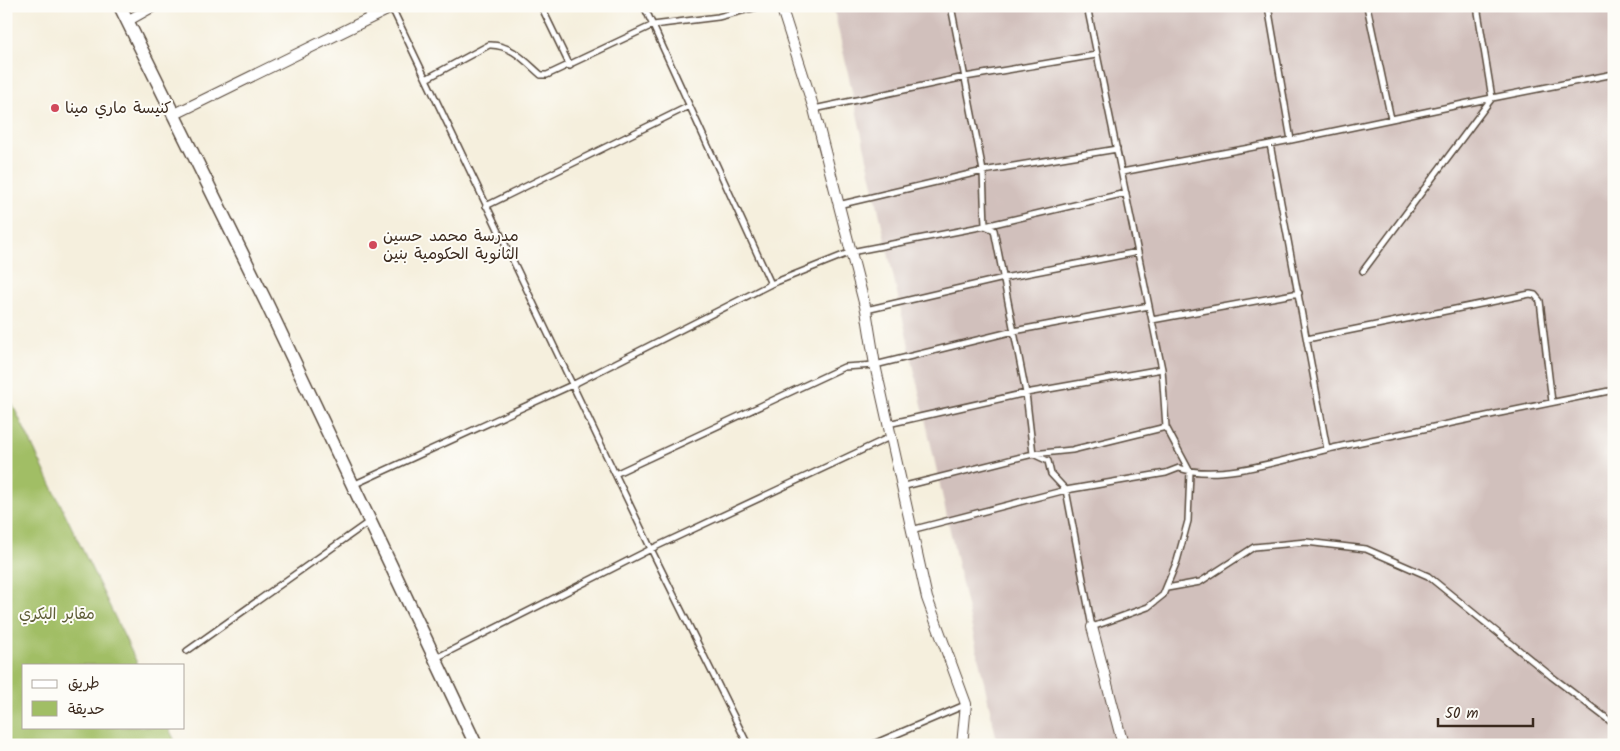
<svg xmlns="http://www.w3.org/2000/svg" width="1620" height="751" font-family="Kalam,'Playpen Sans Arabic',sans-serif">
<style>
.industrial{fill:#d1c0bc}
.green{fill:#a1be65;stroke:#6e7442}
.lines{fill:none;stroke-linecap:round;stroke-linejoin:round}
.service-casing{stroke:#57483b;stroke-width:8}
.minor-casing{stroke:#57483b;stroke-width:12}
.tertiary-casing{stroke:#57483b;stroke-width:15}
.service{stroke:#fff;stroke-width:5}
.minor{stroke:#fff;stroke-width:10}
.tertiary{stroke:#fff;stroke-width:12}
.poi-dot{fill:#d1495b;stroke:#fdfcf7;stroke-width:2}
.labels{text-anchor:middle;dominant-baseline:central;stroke-width:4;stroke-linejoin:round;paint-order:stroke}
.poi-label{font-size:16px;fill:#3b2a1e;stroke:#fdfcf7;text-anchor:start}
.park-label{font-size:16px;fill:#5f5e37;stroke:#fdfcf7}
</style>
<rect width="100%" height="100%" fill="#fdfcf7"/>
<filter id="ink" filterUnits="userSpaceOnUse"><feTurbulence type="fractalNoise" baseFrequency=".02" numOctaves="2"/><feDisplacementMap in="SourceGraphic" scale="10" xChannelSelector="R" yChannelSelector="G"/><feConvolveMatrix kernelMatrix="1 2 1 2 8 2 1 2 1" color-interpolation-filters="sRGB"/></filter>
<filter id="wash" filterUnits="userSpaceOnUse"><feTurbulence type="fractalNoise" baseFrequency=".0096" numOctaves="4" result="noise"/><feDisplacementMap in="SourceGraphic" scale="20" xChannelSelector="R" yChannelSelector="G"/><feGaussianBlur stdDeviation="1.12" result="paint"/><feColorMatrix in="noise" values="0 0 0 0 0 0 0 0 0 0 0 0 0 0 0 0 0 1.4 0 .05"/><feComposite in="paint" operator="in"/></filter>
<g filter="url(#wash)">
<rect width="100%" height="100%" fill="#f5efdd"/>
<path class="industrial" d="M833,6H1614V745H998Z"/>
<path class="green" d="M6,391L138,665H24V727H168L177,745H6Z"/>
</g>
<g filter="url(#ink)">
<g class="lines">
<g class="service-casing">
<path id="service" d="M541,6L570,66
M644,6L771,284
M951,6L983,171L985,226L994,230L1026,393L1033,454L1048,461L1051,474L1066,490L1092,627L1148,607L1163,595L1177,561L1188,521L1190,472L1166,427L1162,369L1087,6
M1268,6L1291,140
M1367,6L1391,119
M392,8L651,549L748,745
M782,10L797,6
M426,79L489,45C511,44 526,62 541,75H547L653,25L718,17L761,6
M814,109L965,77L1096,55
M1270,144L1327,449
M1122,172L1291,140L1492,98L1477,6
M838,205L983,171L1117,149
M486,206L689,106
M1363,271L1492,98L1614,74
M866,310L1004,278L1138,252
M1152,320L1299,293
M1307,339L1530,294L1535,295L1540,301L1552,402
M888,424L1026,393L1162,369
M615,474L844,367L875,365L1014,331L1149,306
M353,485L572,385L771,284L851,252L985,226L1126,193
M901,487L1033,454L1072,450L1166,427
M911,530L1066,490L1166,473L1179,468C1223,483 1296,455 1342,446C1433,427 1523,408 1614,390
M1167,588L1200,582L1254,547L1306,542L1366,549L1428,576L1551,676L1614,724
M187,651L370,521
M436,658L651,549L890,437
M871,745L965,705"/>
</g>
<g class="minor-casing">
<path id="minor" d="M781,6L814,109L866,310L875,365L927,598L966,704L962,745
M127,21L154,6
M173,115L395,6
M1092,627L1123,745"/>
</g>
<g class="tertiary-casing">
<path id="tertiary" d="M120,6L266,302L476,745"/>
</g>
<use href="#service" class="service"/>
<use href="#minor" class="minor"/>
<use href="#tertiary" class="tertiary"/>
</g>
</g>
<g class="poi-dot">
<circle cx="55" cy="108" r="5"/>
<circle cx="373" cy="245" r="5"/>
</g>
<g class="labels">
<g class="poi-label">
<text x="65" y="108">كنيسة ماري مينا</text>
<text x="383" y="236">مدرسة محمد حسين<tspan x="383" dy="18">الثانوية الحكومية بنين</tspan></text>
</g>
<g class="park-label">
<text x="57" y="614">مقابر البكري</text>
</g>
</g>
<rect width="1620" height="751" fill="none" stroke="#fdfcf7" stroke-width="25"/>
<rect x="22" y="664" width="162" height="65" fill="#fdfcf7" stroke="#afa8a0"/>
<rect x="32" y="680" width="25" height="8" fill="#ffffff" stroke="#afa8a0"/>
<text x="68" y="688" font-size="15" fill="#3b2a1e">طريق</text>
<rect x="32" y="701" width="25" height="15" fill="#a1be65" stroke="#afa8a0"/>
<text x="68" y="714" font-size="15" fill="#3b2a1e">حديقة</text>
<path d="M1438 718v8h95v-8" fill="none" stroke="#3b2a1e" stroke-width="2.5"/>
<text x="1445" y="718" font-size="15" fill="#3b2a1e" stroke="#fdfcf7" stroke-width="4" paint-order="stroke">50 m</text>
</svg>
